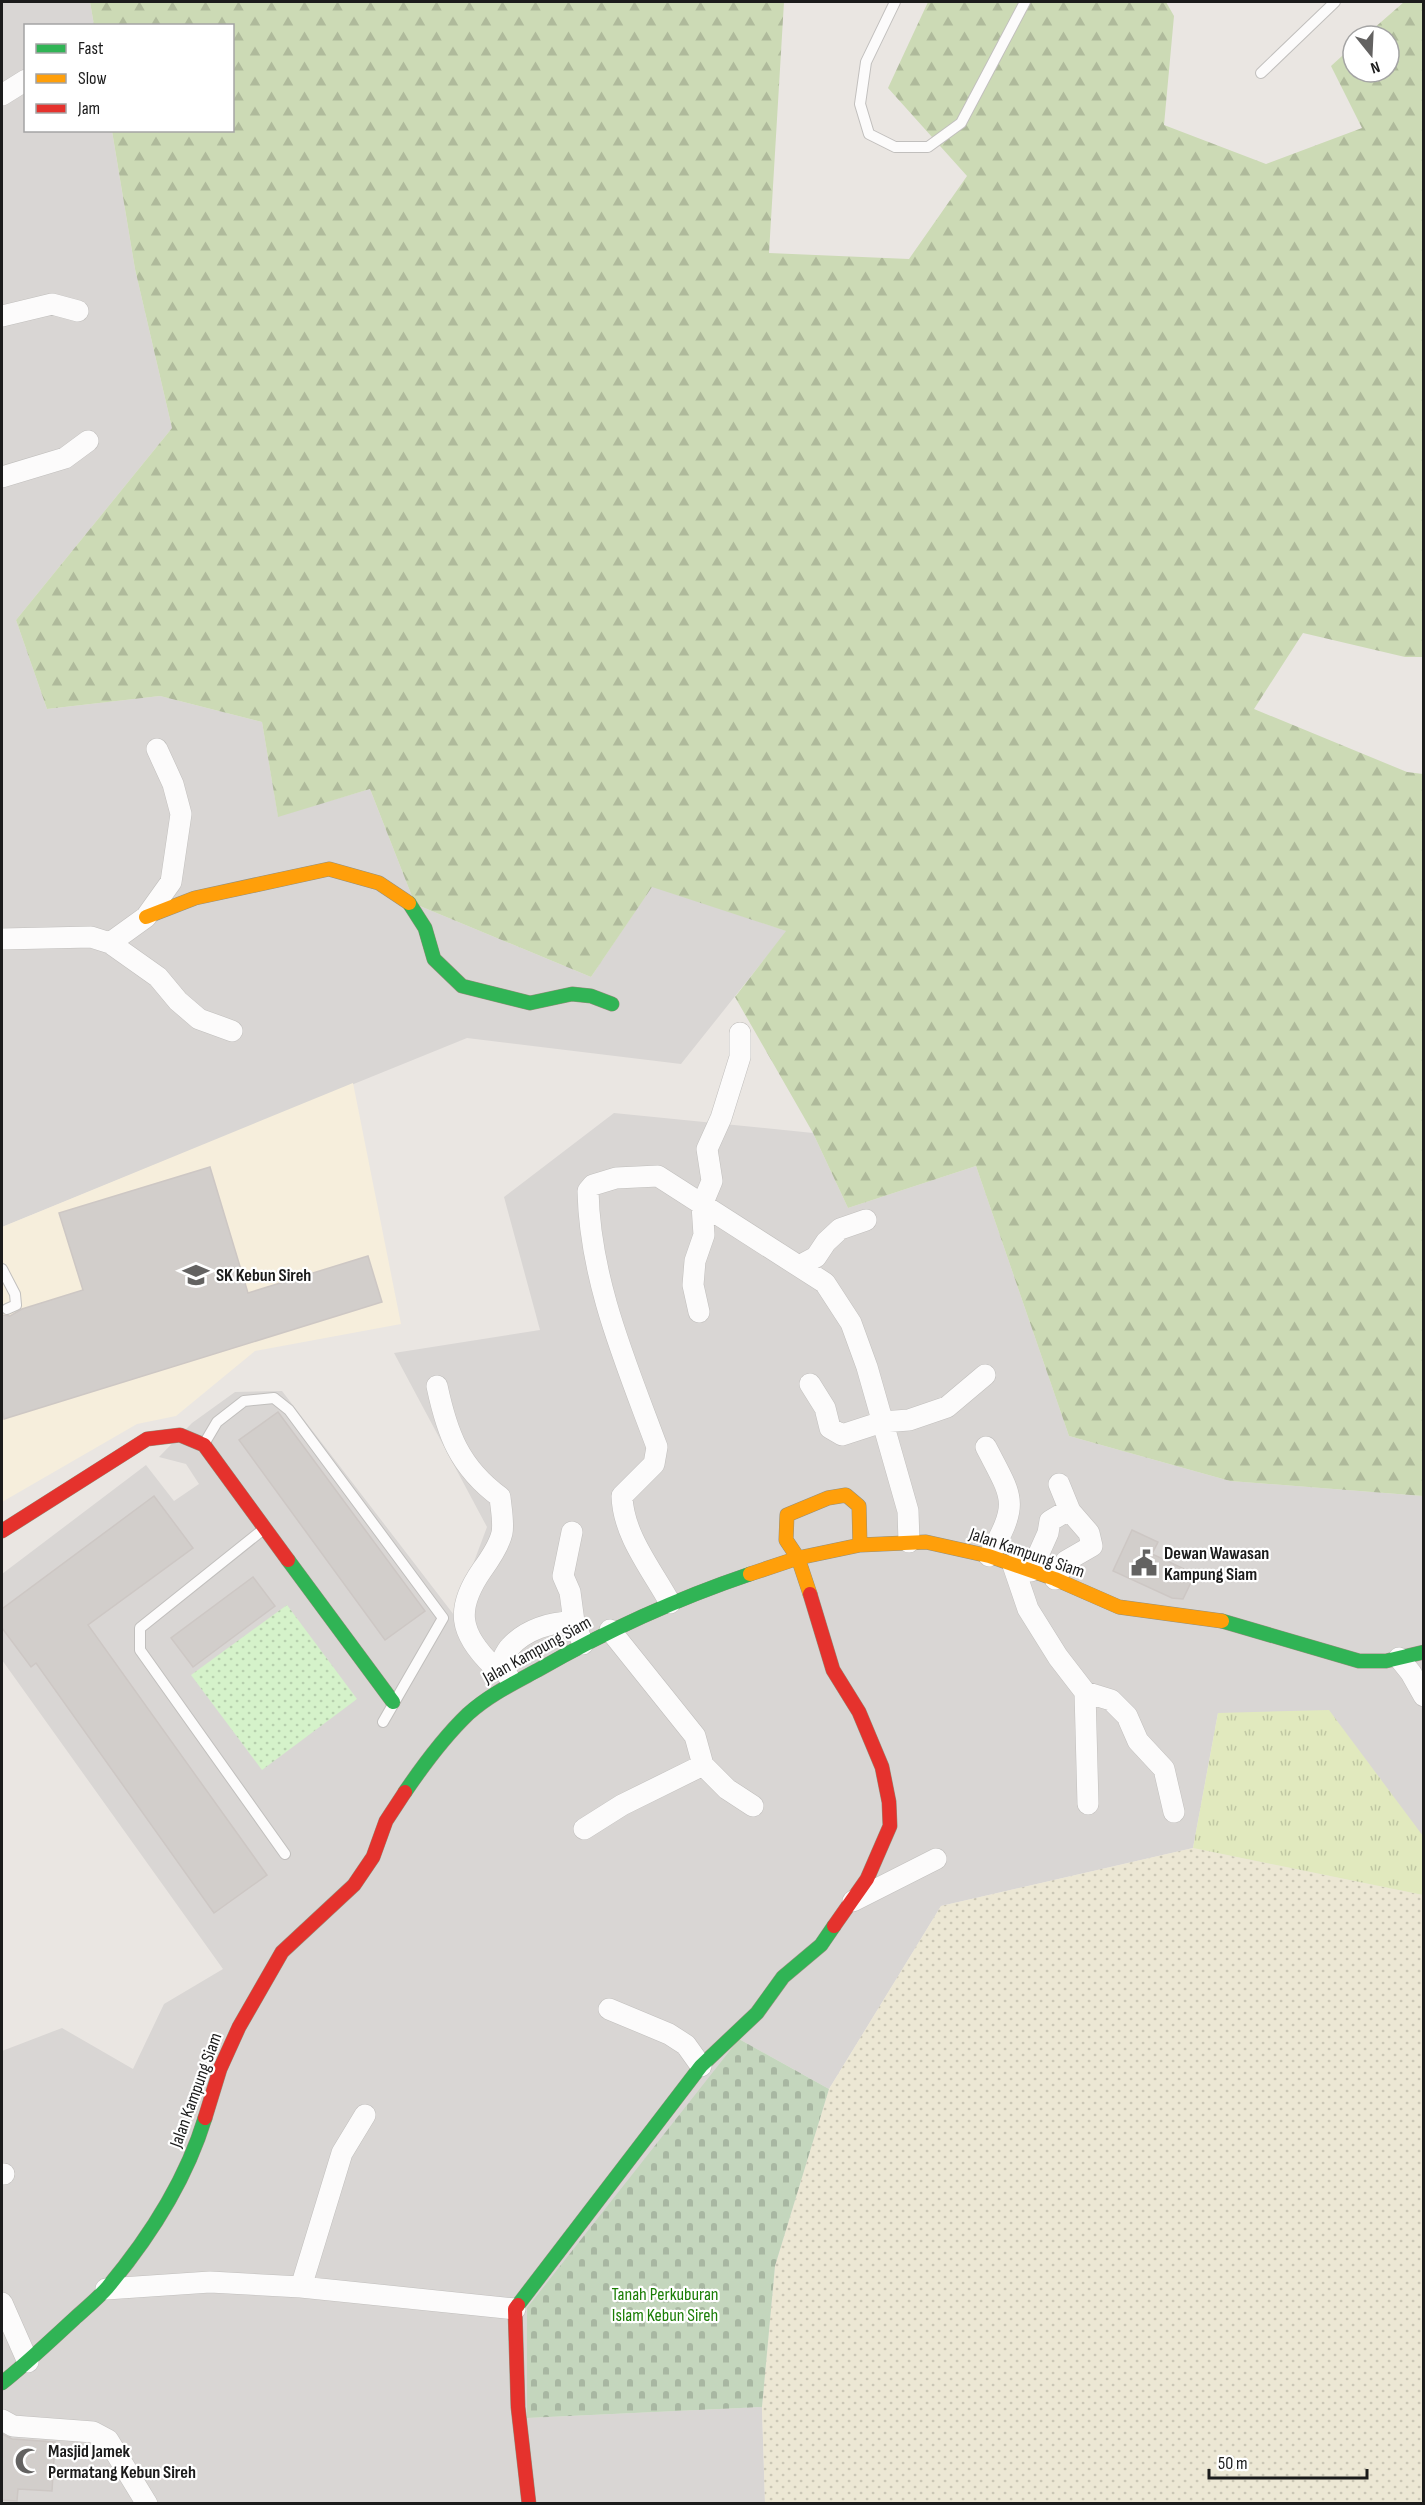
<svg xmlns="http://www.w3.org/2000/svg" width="1425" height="2505" font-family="'Sofia Sans Condensed',sans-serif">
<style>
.residential{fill:#d9d6d4}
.education{fill:#f6eedc}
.farmland{fill:url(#farmland-dots)}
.grass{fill:url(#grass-tufts)}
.forest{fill:url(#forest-firs)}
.cemetery{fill:url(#cemetery-stones)}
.park{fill:url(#park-dots)}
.building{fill:#d2cecb;stroke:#cdc7c4;stroke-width:1.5}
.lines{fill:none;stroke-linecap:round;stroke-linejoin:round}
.lane-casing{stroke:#c1bfbd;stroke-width:12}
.street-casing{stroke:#c1bfbd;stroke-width:22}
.fast-casing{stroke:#948f7b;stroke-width:15}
.slow-casing{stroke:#948f7b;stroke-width:15}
.jam-casing{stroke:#948f7b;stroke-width:15}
.lane{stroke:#fcfbfb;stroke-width:10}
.street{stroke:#fcfbfb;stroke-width:21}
.fast{stroke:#30b455;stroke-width:14}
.slow{stroke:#ff9f0a;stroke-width:14}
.jam{stroke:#e5322d;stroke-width:14}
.labels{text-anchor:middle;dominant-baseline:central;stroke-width:4.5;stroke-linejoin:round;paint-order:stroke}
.poi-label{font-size:18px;font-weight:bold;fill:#1b1b1b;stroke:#fff;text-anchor:start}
.street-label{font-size:18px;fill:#1b1b1b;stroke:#fff}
.park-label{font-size:18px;fill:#1a7d05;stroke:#fff}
</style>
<defs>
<pattern id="farmland-dots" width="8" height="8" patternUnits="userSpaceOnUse" patternTransform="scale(1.5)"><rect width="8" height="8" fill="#ece7d4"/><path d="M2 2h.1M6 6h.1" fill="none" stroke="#cac6b5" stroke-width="1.8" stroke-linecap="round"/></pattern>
<pattern id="grass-tufts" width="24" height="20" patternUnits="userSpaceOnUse" patternTransform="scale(1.5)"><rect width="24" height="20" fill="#e1e9be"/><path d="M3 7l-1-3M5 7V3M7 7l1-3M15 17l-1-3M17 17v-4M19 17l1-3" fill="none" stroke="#c0c7a3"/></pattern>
<pattern id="forest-firs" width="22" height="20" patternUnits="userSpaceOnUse" patternTransform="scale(1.5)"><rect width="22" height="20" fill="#ccdab5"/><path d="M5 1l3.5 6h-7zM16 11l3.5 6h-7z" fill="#afba9b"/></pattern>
<pattern id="cemetery-stones" width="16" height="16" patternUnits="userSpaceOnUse" patternTransform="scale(1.5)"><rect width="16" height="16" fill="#c4d6bd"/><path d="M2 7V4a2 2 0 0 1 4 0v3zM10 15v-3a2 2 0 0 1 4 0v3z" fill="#a8b7a2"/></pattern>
<pattern id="park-dots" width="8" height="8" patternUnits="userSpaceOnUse" patternTransform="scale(1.5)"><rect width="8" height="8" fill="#d5f2ca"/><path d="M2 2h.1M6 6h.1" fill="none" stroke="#b6cfad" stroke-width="1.8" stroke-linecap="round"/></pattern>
</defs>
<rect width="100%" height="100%" fill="#eae6e2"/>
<path class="residential" d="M2,2H90L94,25L26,26V130L112,131L135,269L172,428L16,620L47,709L160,696L262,722L278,816L370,789L415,904L591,977L652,886L787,931L681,1064L467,1038L2,1227Z
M614,1113L813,1133L848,1208L976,1166L1069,1436L1230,1481L1423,1496V1844L1218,1713L1193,1848L941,1906L829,2089L739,2039L527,2418L762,2407L765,2503L2,2504V2051L62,2028L133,2069L164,2004L223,1969L2,1660V1574L146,1465L174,1501L199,1484L186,1464L159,1457L192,1423L235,1392L282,1391L454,1615L487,1527L394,1353L540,1330L504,1197Z"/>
<path class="education" d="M353,1083L401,1324L255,1351L176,1416L137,1424L2,1502V1227Z"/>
<path class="farmland" d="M1193,1848L1423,1895V2503L765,2504L762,2407L775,2266L829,2089L941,1906Z"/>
<path class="grass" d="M1329,1710L1423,1836V1895L1193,1848L1218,1713Z"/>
<path class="forest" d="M90,2H784L769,253L909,259L967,176L888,88L928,2H1166L1174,16L1164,125L1266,164L1362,128L1331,66L1353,46V72H1389V36H1365L1404,2H1423V657H1405L1303,633L1254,709L1407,772L1423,774V1496L1230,1481L1069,1436L976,1166L848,1208L813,1133L735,997L786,931L652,887L591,977L415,904L370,789L278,817L262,722L160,696L47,709L16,620L172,428L135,269L112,131L232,130V26L94,25Z"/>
<path class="cemetery" d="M739,2039L829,2089L775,2266L762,2407L527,2418V2308Z"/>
<path class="park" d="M287,1605L357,1699L262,1770L191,1675Z"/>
<path class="building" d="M210,1167L248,1293L368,1256L382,1302L4,1419L2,1409V1315L10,1316L22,1309L83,1290L59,1213Z
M278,1412L425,1611L385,1640L239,1440Z
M154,1496L193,1548L88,1625L267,1875L214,1913L36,1663L31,1667L2,1628V1609Z
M1132,1530L1158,1542L1152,1554L1195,1574L1183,1599L1172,1598L1113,1571Z
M253,1577L275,1606L193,1667L171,1638Z
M2,2434L12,2439L55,2442L52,2491L18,2489L17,2501L2,2500Z"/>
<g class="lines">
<g class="lane-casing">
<path id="lane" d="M895,2L866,62L860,104L869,134L895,147H928L961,123L1025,2
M1261,73L1335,2
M2,1269L15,1294L16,1305L7,1309
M204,1444L217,1422L244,1401L274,1398L289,1410L443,1618L383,1722
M265,1528L140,1628V1650L285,1854"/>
</g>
<g class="street-casing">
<path id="street" d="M2,95L26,80
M2,316L52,304L78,311
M2,477L65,458L88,441
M2,939L91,937L110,943L158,977L178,1001L199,1019L232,1031
M110,943L146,917L171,882L181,814L173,784L157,749
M799,1266L816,1257L826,1242L840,1229L866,1220
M699,1312L693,1285L695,1261L704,1235L702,1205L712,1181L707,1149L721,1118L740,1057V1033
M810,1384L825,1408L830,1428L842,1435L882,1422L909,1420L947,1407L985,1375
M437,1386C447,1433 459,1467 500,1497C501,1508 504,1523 502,1533C499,1546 490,1559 482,1570C455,1609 459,1633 493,1666L500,1664
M986,1447C1013,1499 1020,1502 989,1556
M572,1532L563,1576L570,1592L574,1622L583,1644
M1013,1565L1028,1609L1058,1657L1085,1692L1111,1700L1127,1716L1138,1741L1164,1769L1174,1812
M1031,1571L1048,1533L1050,1521L1065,1512L1070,1511
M1055,1579L1066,1561L1092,1546L1089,1533L1070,1511L1059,1484
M670,1603C652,1570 623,1535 622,1496L654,1464L657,1447C626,1363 590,1281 588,1191L593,1185L616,1178L658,1176L825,1283L851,1323L867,1367L908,1511L909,1542
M610,1630L695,1736L703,1765L727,1789L753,1806
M1399,1658L1411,1673L1424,1696
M508,1676L500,1664C503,1659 506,1651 510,1647C525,1630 552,1621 574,1622
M1085,1692L1088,1804
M584,1829L622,1805L703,1765
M853,1901L936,1859
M609,2009L669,2034L686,2045L701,2066
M2,2174H4
M301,2287L342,2153L365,2115
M106,2289L210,2282L301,2287L515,2309
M2,2303L28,2362
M2,2420L13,2426L93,2432L108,2440L147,2504"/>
</g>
<g class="fast-casing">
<path id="fast" d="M409,903L425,928L434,959L462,986L530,1003L572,994L591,996L612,1004
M288,1560L393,1702
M1222,1621L1359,1661H1386L1424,1652
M405,1792C424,1764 444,1737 468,1714C489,1695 514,1683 538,1670C606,1631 676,1599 750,1574
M518,2305L701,2066L757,2013L783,1977L821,1945L834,1926
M2,2383C27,2363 50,2341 74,2319C85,2309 97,2299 107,2288C149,2238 186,2180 205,2118"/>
</g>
<g class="slow-casing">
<path id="slow" d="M146,917L195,898L329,869L379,883L409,903
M750,1574L798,1558L860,1545L926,1542L989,1556L1055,1579L1119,1607L1222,1621
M810,1594L798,1558L786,1540L787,1515L828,1498L846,1495L859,1506L860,1545"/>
</g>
<g class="jam-casing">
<path id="jam" d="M2,1531L147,1439L180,1435L204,1445L288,1560
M810,1594L833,1670L859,1712L882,1767L889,1802L890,1826L867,1879L834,1926
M205,2118L220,2069L239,2027L282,1952L354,1885L373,1857L386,1821L405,1792
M518,2305L515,2309L518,2407L529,2504"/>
</g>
<use href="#lane" class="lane"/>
<use href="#street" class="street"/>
<use href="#fast" class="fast"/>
<use href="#slow" class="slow"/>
<use href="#jam" class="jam"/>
</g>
<defs>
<g id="school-bare" transform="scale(2.07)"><path d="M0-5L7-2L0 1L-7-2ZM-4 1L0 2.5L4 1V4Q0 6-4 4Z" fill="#636261" stroke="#fff" stroke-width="2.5" paint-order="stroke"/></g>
<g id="civic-bare" transform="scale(2.07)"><path d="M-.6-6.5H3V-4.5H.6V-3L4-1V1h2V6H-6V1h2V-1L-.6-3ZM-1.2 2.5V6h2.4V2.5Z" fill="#636261" stroke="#fff" stroke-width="2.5" paint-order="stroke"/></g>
<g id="mosque-bare" transform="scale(2.07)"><path d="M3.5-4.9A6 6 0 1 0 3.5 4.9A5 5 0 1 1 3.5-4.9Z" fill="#636261" stroke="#fff" stroke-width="2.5" paint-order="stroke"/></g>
</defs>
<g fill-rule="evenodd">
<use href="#school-bare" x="196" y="1275"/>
<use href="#civic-bare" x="1144" y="1563"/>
<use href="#mosque-bare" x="28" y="2461"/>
</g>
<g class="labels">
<g class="poi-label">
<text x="216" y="1275">SK Kebun Sireh</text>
<text x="1164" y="1553">Dewan Wawasan<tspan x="1164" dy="21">Kampung Siam</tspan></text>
<text x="48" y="2451">Masjid Jamek<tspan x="48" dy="21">Permatang Kebun Sireh</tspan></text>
</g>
<g class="street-label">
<text transform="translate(1027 1553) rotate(19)">Jalan Kampung Siam</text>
<text transform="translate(537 1650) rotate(-29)">Jalan Kampung Siam</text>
<text transform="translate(196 2090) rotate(-70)">Jalan Kampung Siam</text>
</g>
<g class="park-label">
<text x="665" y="2294">Tanah Perkuburan<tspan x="665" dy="21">Islam Kebun Sireh</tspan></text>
</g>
</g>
<rect width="1425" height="2505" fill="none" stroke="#1b1b1b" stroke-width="6"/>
<rect x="24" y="24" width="210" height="108" fill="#ffffff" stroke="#a4a4a4" stroke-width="1.5"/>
<rect x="36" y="44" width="30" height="9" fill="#30b455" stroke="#a4a4a4" stroke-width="1.5"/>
<text x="78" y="54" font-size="18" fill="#1b1b1b">Fast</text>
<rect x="36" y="74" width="30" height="9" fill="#ff9f0a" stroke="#a4a4a4" stroke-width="1.5"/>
<text x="78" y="84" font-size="18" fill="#1b1b1b">Slow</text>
<rect x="36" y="104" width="30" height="9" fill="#e5322d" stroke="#a4a4a4" stroke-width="1.5"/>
<text x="78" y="114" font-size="18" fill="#1b1b1b">Jam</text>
<g transform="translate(1371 54) rotate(162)"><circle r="28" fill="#ffffff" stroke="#a4a4a4" stroke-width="1.5"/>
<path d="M0-4.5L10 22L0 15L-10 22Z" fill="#636261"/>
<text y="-9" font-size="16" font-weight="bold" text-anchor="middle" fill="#1b1b1b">N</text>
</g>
<path d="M1209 2469v9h158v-9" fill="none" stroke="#1b1b1b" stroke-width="3"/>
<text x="1218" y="2469" font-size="18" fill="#1b1b1b" stroke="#ffffff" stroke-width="4.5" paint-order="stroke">50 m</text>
</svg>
